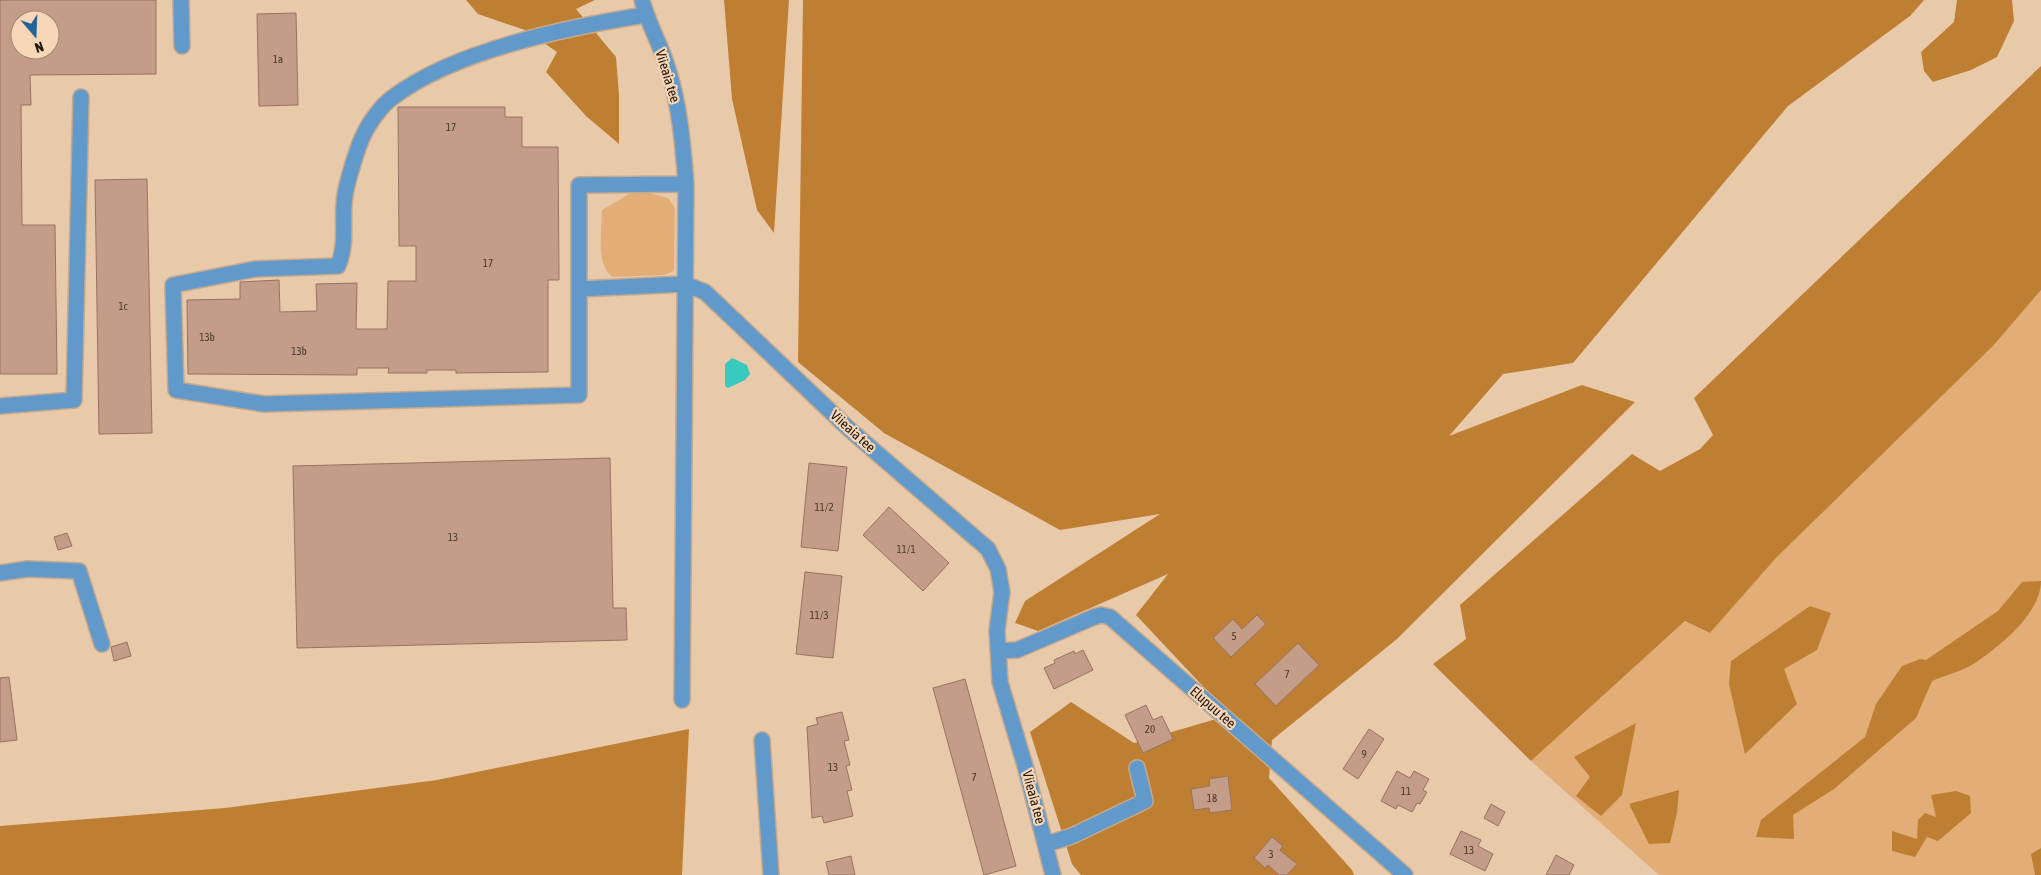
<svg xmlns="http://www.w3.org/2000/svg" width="2041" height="875" font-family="'Asap Condensed',sans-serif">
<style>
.green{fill:#e2ad76}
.forest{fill:#bf7f33}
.water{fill:#39cabf}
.building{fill:#c49d89;stroke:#987260;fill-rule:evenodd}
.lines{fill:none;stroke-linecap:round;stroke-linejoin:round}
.minor-casing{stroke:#c4a98d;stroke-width:18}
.minor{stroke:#6299cb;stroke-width:15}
.labels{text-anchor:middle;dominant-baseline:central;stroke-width:4.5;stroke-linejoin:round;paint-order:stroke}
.number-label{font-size:11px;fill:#49372a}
.street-label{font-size:14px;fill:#20150a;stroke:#f6d6b7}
</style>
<rect width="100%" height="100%" fill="#e8c9aa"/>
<path class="green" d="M646,192L668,198L675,208L674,271L664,275L613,277C595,266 602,229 602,210L629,194Z
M2041,290V875H1659L1531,761L1685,621L1710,633L1776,558L1993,346Z"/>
<path class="forest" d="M466,0H595L576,9L616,57L619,95V144L586,116L546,72L557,52L525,30L478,14Z
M724,0H789L774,233L757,210L732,99Z
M803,0H1924L1910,16L1788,106L1573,363L1503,374L1449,436L1582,385L1635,402L1397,639L1272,740L1269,778L1352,870L1354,875H1081L1072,864L1030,732L1071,702L1134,743L1230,715L1136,615L1168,574L1038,631L1015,623L1025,601L1160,514L1060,530L884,433L798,362Z
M1957,0H2012L2014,21L1997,57L1971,70L1933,82L1924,71L1921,52L1954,22Z
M2041,66V290L1993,346L1776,558L1710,633L1685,621L1531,761L1433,664L1466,639L1460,605L1632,454L1660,471L1700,449L1713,435L1694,398Z
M2041,581C2041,613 2001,645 1975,663C1963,671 1946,675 1932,681L1916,718L1834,789L1793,815L1794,839L1756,837L1761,820L1865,737L1876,704L1902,666L1920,659L1926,660L1998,611L2022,582Z
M1810,606L1831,613L1817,650L1784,669L1797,704L1745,754L1729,684L1731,661Z
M1636,723L1622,795L1601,816L1576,796L1590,777L1574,757Z
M689,729L682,875H0V826L225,808L437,780Z
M1679,790L1677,813L1670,843L1649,844L1629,804Z
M1956,791L1970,796L1971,813L1938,841L1927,837L1915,857L1892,851V831L1917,839L1918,820L1925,813L1936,817L1931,795Z
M2041,848V875H2035L2031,854Z"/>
<path class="water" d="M732,358L747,365L750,374L745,380L728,388L725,386V364Z"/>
<path class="building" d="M0,0H156V74L30,75L31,105H21L22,225H55L57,374H0ZM20,20H50V50H20Z
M296,13L298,105L259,106L257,14Z
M398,107H505V117H522V147H558L559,280H548V372L456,373V370H427V373H388L389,368H357V375L188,374L187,300L240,299V282L279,280L280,312L317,311L316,284L357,283L356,329H387L388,281H416V246H399Z
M147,179L152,433L99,434L95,180Z
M610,458L613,608H626L627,640L297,648L293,466Z
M809,463L847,467L838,551L801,547Z
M889,507L949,563L923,591L863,535Z
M67,533L72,546L58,550L54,537Z
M805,572L842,576L833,658L796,654Z
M1257,615L1266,624L1231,657L1213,638L1233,619L1242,629Z
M127,642L131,656L114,661L111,647Z
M1298,643L1319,665L1276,706L1255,684Z
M1083,650L1093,670L1054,689L1044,668L1055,663L1054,660L1074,651L1075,654Z
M9,677L17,740L0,742V678Z
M965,679L1016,866L984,875L933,688Z
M1146,705L1153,720L1162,716L1173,739L1143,753L1125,715Z
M842,712L849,740L844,741L850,765L846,766L852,790L847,791L853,816L824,823L822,816L812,818L807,727L818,724L816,718Z
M1369,729L1384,739L1358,779L1343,769Z
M1397,771L1410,778L1414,771L1429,779L1423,790L1427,792L1420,804L1417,803L1412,812L1398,805L1396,809L1381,801Z
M1228,776L1232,810L1210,813L1209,808L1194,810L1191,789L1210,786L1209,779Z
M1491,804L1505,812L1498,826L1484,818Z
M1461,831L1481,840L1478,846L1493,854L1485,871L1450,854Z
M1272,837L1283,846L1280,850L1297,864L1287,875H1279L1268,865L1265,868L1254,858Z
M1556,855L1574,865L1569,875H1546Z
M851,856L855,875H829L826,862Z"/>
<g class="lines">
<g class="minor-casing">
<path id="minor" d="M181,0L182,46
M642,0C648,24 661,45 668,69C680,107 683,145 686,184L682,700
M645,15C569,27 454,50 392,98C382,105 369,123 364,134C358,145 347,182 345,195C341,221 348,241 338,266L255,269L173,285L176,390L264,404L579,395V185L686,184
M579,289L685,284L705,292L849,429L988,549L998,569L1002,592L997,630L1000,682L1026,769L1053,875
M0,406L74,400L81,97
M0,573L27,569L79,571L102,644
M998,651L1017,650L1094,617L1101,615L1110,617L1405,875
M762,740L771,875
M1047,844L1072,836L1145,801L1137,768"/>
</g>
<use href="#minor" class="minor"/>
</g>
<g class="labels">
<g class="number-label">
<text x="278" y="59">1a</text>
<text x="451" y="127">17</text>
<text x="488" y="263">17</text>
<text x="123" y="306">1c</text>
<text x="207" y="337">13b</text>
<text x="299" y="351">13b</text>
<text x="824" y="507">11/2</text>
<text x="453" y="537">13</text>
<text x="906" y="549">11/1</text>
<text x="819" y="615">11/3</text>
<text x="1234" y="636">5</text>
<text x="1287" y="674">7</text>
<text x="1150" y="729">20</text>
<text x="1364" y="754">9</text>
<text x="833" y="767">13</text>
<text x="974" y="777">7</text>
<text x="1406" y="791">11</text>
<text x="1212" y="798">18</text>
<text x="1469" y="850">13</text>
<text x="1271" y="854">3</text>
</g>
<g class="street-label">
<text transform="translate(668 76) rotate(73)">Viieaia tee</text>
<text transform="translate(853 431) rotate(42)">Viieaia tee</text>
<text transform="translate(1213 707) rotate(41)">Elupuu tee</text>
<text transform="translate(1034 797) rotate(75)">Viieaia tee</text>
</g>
</g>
<g transform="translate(35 35) rotate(161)"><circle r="24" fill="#f6d6b7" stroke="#a08972"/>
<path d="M0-4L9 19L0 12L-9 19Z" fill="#216398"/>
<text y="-8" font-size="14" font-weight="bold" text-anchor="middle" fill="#20150a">N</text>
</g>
</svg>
